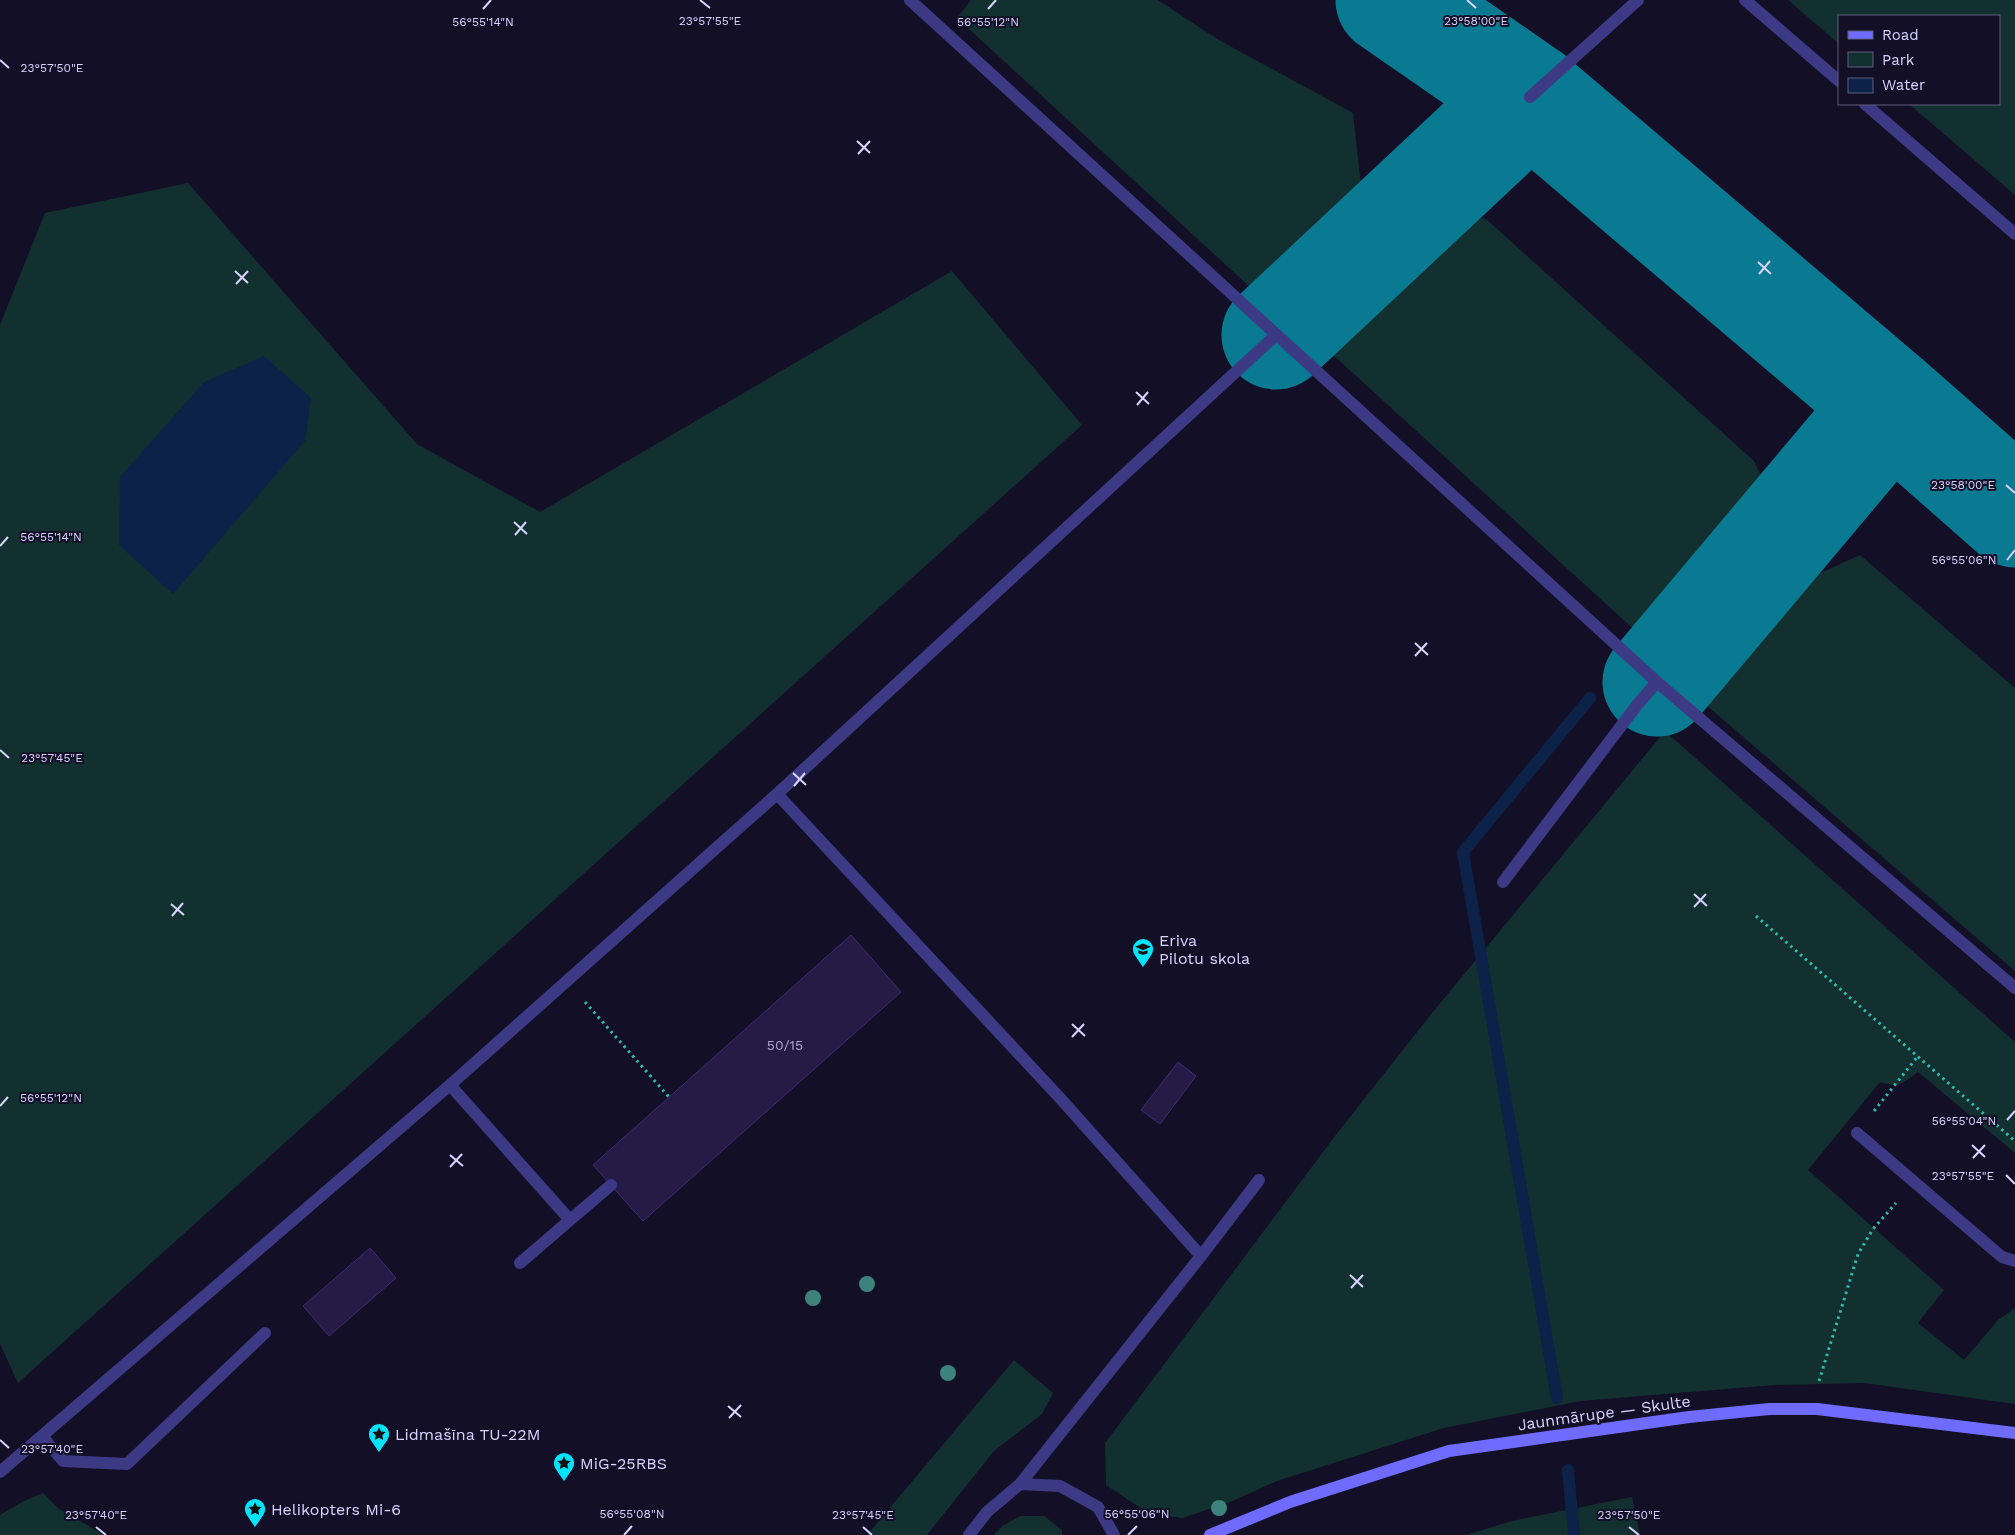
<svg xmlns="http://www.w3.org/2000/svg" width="2015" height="1535" font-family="'Work Sans',sans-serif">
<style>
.green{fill:#12302f}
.water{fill:#0c2248}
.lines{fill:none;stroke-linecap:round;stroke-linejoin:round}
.stream{stroke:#0c2248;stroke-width:12}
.taxiway{stroke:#0a7a92;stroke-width:109}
.building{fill:#241b47;stroke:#3b2d73}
.path{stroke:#2fb8b0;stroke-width:3;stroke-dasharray:2.5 4;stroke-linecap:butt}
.lane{stroke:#3d3a85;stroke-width:12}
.secondary{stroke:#6f6bff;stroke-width:12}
.tree{fill:#3d827b}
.ticks{fill:none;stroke:#d9d4ff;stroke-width:2}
.labels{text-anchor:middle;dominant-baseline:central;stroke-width:4;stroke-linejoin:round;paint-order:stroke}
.number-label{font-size:14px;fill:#aca6d1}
.poi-label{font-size:16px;fill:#d9d4ff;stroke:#130f26;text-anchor:start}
.street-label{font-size:16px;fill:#d9d4ff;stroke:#130f26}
.ticks-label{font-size:12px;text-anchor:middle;fill:#d9d4ff;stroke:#130f26;stroke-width:4;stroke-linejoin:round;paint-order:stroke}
</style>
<rect width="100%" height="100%" fill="#130f26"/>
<path class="green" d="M971,0H1158L1217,39L1353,113L1363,204L1264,300L957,18Z
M1788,0H2015V195L1909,104H1999V16H1839V44Z
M188,183L417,444L540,512L952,271L1082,425L18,1383L0,1344V325L45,213Z
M1485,218L1754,461L1765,484L1747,529L1651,645L1309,333L1427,228Z
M1860,555L2015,688V971L1698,698L1778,606L1814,576Z
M1665,731L2015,1042V1153L1918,1072C1903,1083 1900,1088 1880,1082L1808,1170L1944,1290L1918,1323L1964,1360L1998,1320L2015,1308V1404L1864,1383L1775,1385L1581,1401L1444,1428L1277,1481L1228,1503L1182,1518L1148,1513L1106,1485L1105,1443L1335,1136L1432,1013Z
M1014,1360L1053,1393L1042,1414L994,1451L927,1535H867Z
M43,1493L59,1509L104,1535H0V1515L22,1502Z
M1632,1497L1640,1535H1466L1512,1521Z
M1021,1516H1044L1062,1530V1535H994L1002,1526Z"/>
<path class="water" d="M264,356L311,398L305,441L173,594L119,545L120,477L204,382Z"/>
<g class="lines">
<path class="stream" d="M1557,1398L1463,852L1590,698
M1568,1470L1574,1535"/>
<path class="taxiway" d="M1390,0L1530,97L1891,404L2015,513
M1276,335L1530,97
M1657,682L1891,404"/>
</g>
<path class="building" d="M851,935L901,992L643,1221L593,1165Z
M1178,1062L1196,1076L1160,1124L1141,1110Z
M370,1248L396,1278L329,1336L303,1306Z"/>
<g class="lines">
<path class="path" d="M1756,916L2015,1141
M585,1002L669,1097
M1874,1111L1918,1056
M1819,1381L1858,1254L1873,1229L1896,1203"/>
<path class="lane" d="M910,0L1657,682L2015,988
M1745,0L1839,81
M1530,97L1638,0
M1865,104L2015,234
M777,794L1060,1098L1201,1256
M1503,882L1637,705L1657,682
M450,1085L570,1220L611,1185
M1857,1133L2002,1257L2015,1261
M520,1263L570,1220
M42,1436L63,1461L127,1464L265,1333
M0,1472L450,1085L777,794L1276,335
M1020,1484L1060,1486L1098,1507L1114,1535
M969,1535L987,1512L1020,1484L1201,1256L1259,1180"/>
<path class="secondary" d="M1210,1535L1290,1502L1449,1451L1689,1417L1769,1409H1817L2015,1433"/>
</g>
<g class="tree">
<circle cx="867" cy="1284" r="8"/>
<circle cx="813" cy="1298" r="8"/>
<circle cx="948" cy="1373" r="8"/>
<circle cx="1219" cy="1508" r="8"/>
</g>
<path class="ticks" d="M700,0L710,8M1467,0L1476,8M483,9L491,0M988,9L996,0M0,60L9,68M857,141L870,153M858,154L870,141M1758,262L1771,274M235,271L248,283M1759,274L1770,261M236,284L248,271M1136,392L1149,404M1137,405L1148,392M2006,485L2015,493M514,522L527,534M515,535L526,522M0,546L8,537M2007,560L2015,550M1415,643L1428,655M1415,656L1427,643M0,750L9,758M793,773L806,785M794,786L805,773M1694,894L1707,906M171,904L184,915M1694,907L1706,894M172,916L183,903M1072,1024L1085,1036M1072,1037L1084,1024M0,1106L8,1097M2007,1120L2015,1111M1972,1145L1985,1157M450,1155L463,1166M1973,1158L1985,1145M450,1167L462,1154M2006,1175L2015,1184M1350,1275L1363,1287M1351,1288L1363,1275M728,1406L741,1417M729,1418L741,1405M0,1440L9,1448M96,1527L106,1535M863,1527L872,1535M1629,1527L1639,1535M624,1535L632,1526M1128,1535L1137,1526"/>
<defs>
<g id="school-pin" transform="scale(1.125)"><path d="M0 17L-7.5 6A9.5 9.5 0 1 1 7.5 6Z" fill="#00e5ff" stroke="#130f26"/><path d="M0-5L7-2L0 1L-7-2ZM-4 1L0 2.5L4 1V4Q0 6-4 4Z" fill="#111"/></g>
<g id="sight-pin" transform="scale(1.125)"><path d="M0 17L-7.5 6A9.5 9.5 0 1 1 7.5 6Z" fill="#00e5ff" stroke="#130f26"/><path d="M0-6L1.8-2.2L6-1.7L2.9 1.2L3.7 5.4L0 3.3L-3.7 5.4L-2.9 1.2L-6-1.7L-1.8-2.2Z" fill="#111"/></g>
</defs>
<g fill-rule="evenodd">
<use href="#school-pin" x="1143" y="949"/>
<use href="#sight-pin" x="379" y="1434"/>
<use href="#sight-pin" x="564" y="1463"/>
<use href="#sight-pin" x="255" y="1509"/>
</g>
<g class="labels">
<g class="number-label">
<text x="785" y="1045">50/15</text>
</g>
<g class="poi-label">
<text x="1159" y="940">Eriva<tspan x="1159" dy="18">Pilotu skola</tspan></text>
<text x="395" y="1434">Lidmašīna TU-22M</text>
<text x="580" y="1463">MiG-25RBS</text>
<text x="271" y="1509">Helikopters Mi-6</text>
</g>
<g class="street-label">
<text transform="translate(1604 1413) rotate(-8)">Jaunmārupe — Skulte</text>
</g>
</g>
<g class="ticks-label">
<text x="710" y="25">23°57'55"E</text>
<text x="1476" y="25">23°58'00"E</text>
<text x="483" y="26">56°55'14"N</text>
<text x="988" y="26">56°55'12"N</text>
<text x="52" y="72">23°57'50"E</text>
<text x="1963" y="489">23°58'00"E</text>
<text x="51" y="541">56°55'14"N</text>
<text x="1964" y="564">56°55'06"N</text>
<text x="52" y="762">23°57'45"E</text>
<text x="51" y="1102">56°55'12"N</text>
<text x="1964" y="1125">56°55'04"N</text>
<text x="1963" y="1180">23°57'55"E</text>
<text x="52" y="1453">23°57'40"E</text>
<text x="632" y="1518">56°55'08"N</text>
<text x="1137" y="1518">56°55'06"N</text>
<text x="96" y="1519">23°57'40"E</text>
<text x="863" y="1519">23°57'45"E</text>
<text x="1629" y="1519">23°57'50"E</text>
</g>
<rect x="1838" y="15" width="162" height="90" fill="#130f26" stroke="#625e7d"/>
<rect x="1848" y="31" width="25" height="8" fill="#6f6bff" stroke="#625e7d"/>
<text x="1882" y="40" font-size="15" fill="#d9d4ff">Road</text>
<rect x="1848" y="52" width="25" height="15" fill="#12302f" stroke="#625e7d"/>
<text x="1882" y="65" font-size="15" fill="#d9d4ff">Park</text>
<rect x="1848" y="78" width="25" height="15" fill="#0c2248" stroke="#625e7d"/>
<text x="1882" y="90" font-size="15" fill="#d9d4ff">Water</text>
</svg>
